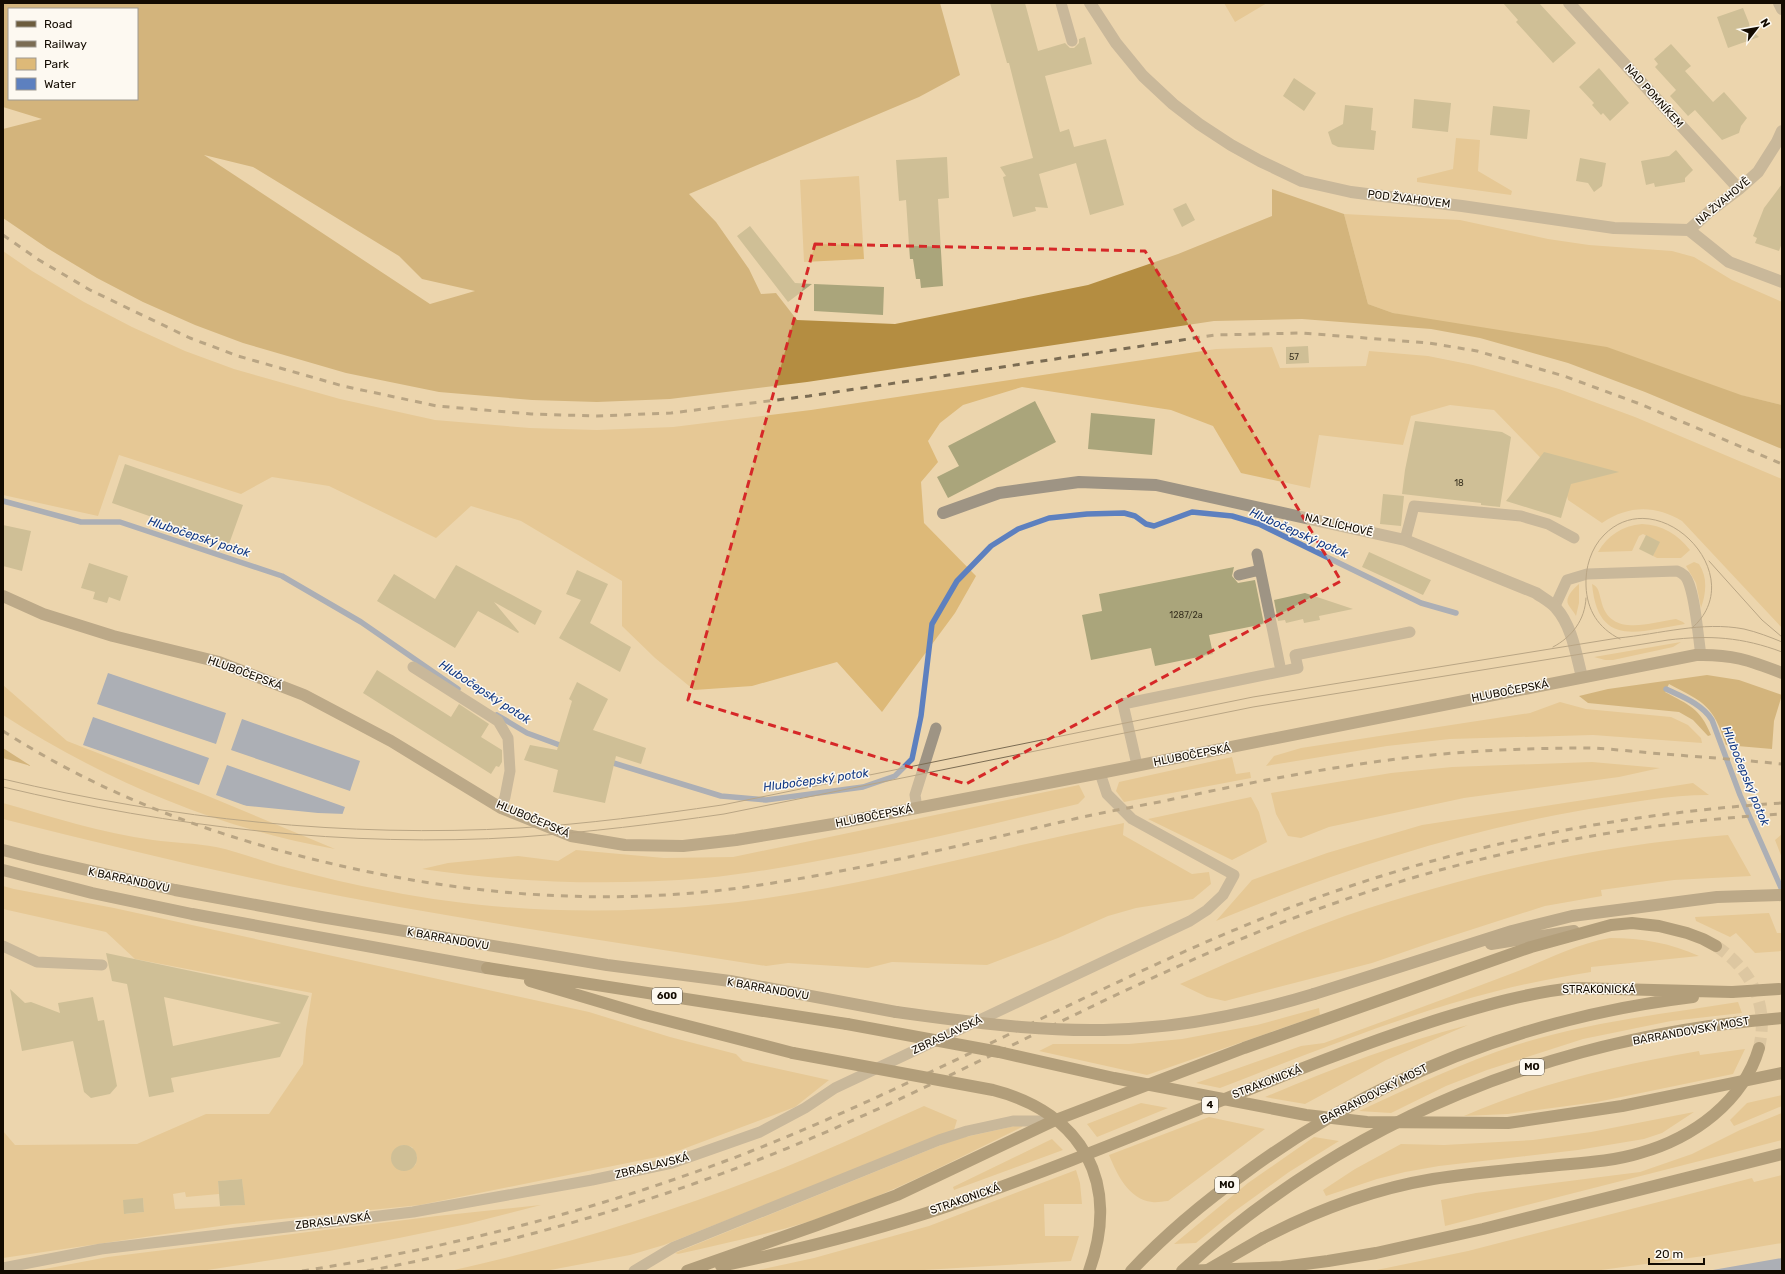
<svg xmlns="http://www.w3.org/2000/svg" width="1785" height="1274" font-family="Rubik,sans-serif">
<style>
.green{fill:#ddb978;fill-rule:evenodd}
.forest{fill:#b48d41;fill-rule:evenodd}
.water{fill:#5d80bf}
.pier{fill:#ecd5ad}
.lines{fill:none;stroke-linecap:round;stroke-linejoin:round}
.stream{stroke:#5d80bf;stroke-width:5.5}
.building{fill:#aaa57b;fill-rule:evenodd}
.primary-tunnel{stroke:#cbb793;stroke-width:12;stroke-dasharray:12 6;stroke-linecap:butt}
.lane{stroke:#9e9484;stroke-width:11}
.street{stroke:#9e9484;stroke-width:12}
.secondary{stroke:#81735b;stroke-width:12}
.primary{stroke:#6c5c3d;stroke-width:12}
.tram{stroke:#7b6c53;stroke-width:1}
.rail{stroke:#7b6c53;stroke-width:3;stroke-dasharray:7 7;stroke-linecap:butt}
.secondary-bridge{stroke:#81735b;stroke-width:12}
.primary-bridge{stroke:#6c5c3d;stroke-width:12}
.marked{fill:none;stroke:#d62828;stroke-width:3;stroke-dasharray:8 5;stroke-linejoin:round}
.labels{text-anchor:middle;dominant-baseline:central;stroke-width:3;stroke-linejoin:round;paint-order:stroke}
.number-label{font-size:9px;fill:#393220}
.shield{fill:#fdf9f1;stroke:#595249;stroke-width:1}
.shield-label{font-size:10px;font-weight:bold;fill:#130b01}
.street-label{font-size:11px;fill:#130b01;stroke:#fdf9f1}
.water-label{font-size:12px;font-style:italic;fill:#113884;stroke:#fdf9f1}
</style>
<rect width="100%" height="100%" fill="#ecd5ad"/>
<path class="green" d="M1224,3H1267L1235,22Z
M1456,138L1480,140L1478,171L1512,191L1511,195L1417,182V178L1453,169Z
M859,176L864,259L804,262L800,180Z
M1344,214L1460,220L1548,239L1589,245L1672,251L1694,257L1732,280L1782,302V405L1393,313L1368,304Z
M3,251L32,271L84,302L132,327L185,351L234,369L340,399L435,420L530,428L597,430L673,427L811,410L1216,349L1272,347L1280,368L1366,366L1369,351L1428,356L1473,365L1559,389L1635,417L1782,479V628L1682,521C1656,505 1628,505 1602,523L1568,500L1564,482L1494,410L1450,405L1411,416L1403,445L1319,435L1310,488L1241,473L1213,426L1171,410L1022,387L963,405L940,423L928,441L938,462L921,482L924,523L976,576L955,613L882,712L837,662L752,686L694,690L655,658L622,626V581L521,521L471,506L436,538L329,486L272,477L241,494L119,455L98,516L3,495Z
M1642,524C1663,525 1677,534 1690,550L1681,558H1657L1653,556L1659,542L1643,534L1639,536L1632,551L1598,552C1608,535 1622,526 1642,524Z
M1694,562L1699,564C1708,578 1706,593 1701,608L1696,583L1686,566Z
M1579,584V603L1576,616C1574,612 1570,608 1568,604C1565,597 1574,588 1579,584Z
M1592,584C1599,587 1599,593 1601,600C1609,638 1649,623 1676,619L1683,622L1685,624C1639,631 1598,649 1592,584Z
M1681,642L1673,647L1613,660H1605L1594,657Z
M3,685L67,741L203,794L335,849C217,828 104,780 3,715Z
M1560,702L1586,709L1671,717L1688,725L1701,738L1702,743L1593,735L1450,739L1387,746L1266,766L1274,756L1301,748L1530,713Z
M1232,757L1236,774L1250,772L1251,778L1124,802L1116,791L1119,782Z
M1592,762L1660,768L1619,777L1464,798L1329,827L1301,838L1288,836L1276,814L1271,793L1391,773L1452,767Z
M1693,783L1709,795C1669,795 1629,803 1589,809C1460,831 1337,871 1216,921L1252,880L1327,853L1422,825Z
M1079,785L1085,797L1078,804C988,825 898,847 807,863C773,869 739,875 705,878C609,886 517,883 422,869L448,863L518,856L558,861L576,850L664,858L733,857Z
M1251,797L1259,812L1267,842L1232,860L1148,819Z
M3,803C52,817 102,833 153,840C174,843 196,843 216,847C240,852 264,862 288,868C321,877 355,885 388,891C493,912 602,915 708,905C849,892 985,850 1124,823L1123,835L1192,874L1209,872L1211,884L1193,899L1136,908L1108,916L1058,938L987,965L892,962L868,968L788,963L766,966C607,941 447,918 289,886C193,866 98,843 3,819Z
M1782,834V858L1775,840Z
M1728,835L1751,876L1674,880L1601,890L1602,896L1545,906L1433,942L1372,963L1225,1001L1207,997L1180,984C1234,960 1289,936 1345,916C1469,874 1598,845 1728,835Z
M3,886L14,889L114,908L589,1012L670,1037L736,1054L743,1061L829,1080L795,1107L667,1155L420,1205L233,1224L3,1258V1131L15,1145L137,1144L206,1114H269L303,1064L306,1030L312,993L135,959L106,932L3,909ZM402,1145L412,1147L417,1156L416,1164C408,1174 396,1171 392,1160L393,1151ZM242,1179L244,1205L175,1209L173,1194L185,1192L186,1197L219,1194L218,1181ZM143,1198L144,1212L125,1214Z
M1769,913L1777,933H1782V951L1755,953L1736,933L1730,937L1696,921L1695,917Z
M1610,938C1642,938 1670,943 1699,956L1591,967V972C1560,977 1528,983 1497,991C1402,1015 1311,1053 1220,1088L1196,1083L1301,1046L1324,1043C1387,1020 1450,997 1513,973C1545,961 1575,944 1610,938Z
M1738,1002L1742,1013L1671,1021L1583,1039L1487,1070L1446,1086L1391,1113L1359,1111C1411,1087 1462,1063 1516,1045C1588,1022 1664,1014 1738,1002Z
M1319,1008L1320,1015L1147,1075L1039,1051L1053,1044H1129L1182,1039L1257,1025Z
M1468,1025L1386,1060L1305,1104L1265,1097C1332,1069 1398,1043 1468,1025Z
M1745,1049L1733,1074L1597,1102L1508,1114L1464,1116C1539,1083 1618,1065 1699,1051L1700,1055Z
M1782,1095V1106L1734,1126L1730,1120L1747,1103Z
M1141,1103L1168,1108L1097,1137L1087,1124Z
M924,1106L957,1120L954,1130L664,1245L630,1255L545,1271H450C555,1248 659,1216 760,1177C816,1156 870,1130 924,1106Z
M1694,1112L1662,1133L1644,1139L1578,1150L1439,1166L1405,1172L1377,1179L1326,1196L1323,1190L1355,1169L1401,1144L1444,1145L1533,1140L1591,1132Z
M1782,1113V1140L1445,1226L1441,1200L1476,1193L1640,1172L1692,1154L1740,1130Z
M1209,1117L1265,1129L1168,1201C1163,1201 1157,1203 1152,1202C1128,1199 1117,1174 1109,1155Z
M1024,1124L1022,1127C967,1154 911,1183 854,1206C797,1228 737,1241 678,1254L675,1253L946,1143L961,1138Z
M1314,1137L1339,1141L1289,1172L1235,1211L1196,1243L1174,1244L1248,1183Z
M1052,1139L1063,1150L954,1190L953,1187Z
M1076,1170L1080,1183L1082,1204H1044L1045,1236H1079L1071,1261L908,1271H754L814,1258L929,1226Z
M1782,1175V1243L1704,1256L1594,1271H1372L1468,1251L1752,1178L1754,1182Z
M541,1205L467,1224L399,1238L329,1251L201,1271H34L108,1257L437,1216Z"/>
<path class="forest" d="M3,3H940L960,75L919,97L689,194L716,222L749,269L761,294L776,293L797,320L895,324L1088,285L1178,254L1272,216V189L1344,214L1368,304L1393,313L1607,347L1741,395L1782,405V449L1645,392L1568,363L1480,338L1431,329L1302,319L1214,321L807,382L670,399L597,402L532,400L439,392L346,373L243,343L195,325L143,302L97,278L47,248L3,218V129L42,119L3,107ZM9,9H137V99H9ZM204,155L253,167L399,256L422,279L475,291L430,304Z
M1707,675L1739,680L1782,695L1774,721L1772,749L1726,745C1713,705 1705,703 1669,684L1665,692C1689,705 1700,708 1711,735L1708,736L1693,720L1679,712L1588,703L1579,696L1608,689Z
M3,748L31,766L3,758Z"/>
<path class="water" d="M108,673L226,713L216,744L97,704Z
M93,717L209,758L199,785L83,745Z
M242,719L360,761L350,791L231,750Z
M227,765L345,807L334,838L216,795Z
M1782,1258V1271H1707Z"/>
<path class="pier" d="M238,805L318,813L345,814L336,838L334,840Z"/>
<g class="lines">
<path class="stream" d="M3,501L81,522H120L282,576L361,622L458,689
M1666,689C1683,697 1702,704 1712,720L1740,795L1782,890
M497,715L527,733L565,747
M607,761L721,796L766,800L863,787L895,776L912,759L921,716L932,624L957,581L991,546L1018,529L1049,518L1087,514L1124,513L1135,516L1146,524L1154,526L1192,512L1232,516L1259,524L1421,603L1456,613"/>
</g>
<path class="building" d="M990,3H1025L1038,51L1065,43L1070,48H1074L1079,43V39L1085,37L1092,64L1045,76L1060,132L1069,129L1074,147L1106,139L1124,205L1090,215L1076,163L1039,174L1048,208L1035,207L1036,211L1013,217L1003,177L1006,176L1000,167L1033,158L1009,63H1007Z
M1503,3H1539L1576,43L1553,63L1516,22L1518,20Z
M1743,8L1749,23L1750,29L1759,37L1728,48L1717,17Z
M1671,44L1691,66L1685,71L1713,102L1724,92L1747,118L1741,126L1739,133L1722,140L1695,110L1688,116L1670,96L1676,90L1655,67L1658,64L1654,59Z
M1599,68L1629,103L1610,121L1603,113L1601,115L1592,105L1594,103L1579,87Z
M1294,78L1316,93L1304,111L1283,96Z
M1414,99L1451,103L1448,132L1412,128Z
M1345,105L1373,108L1371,130L1376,131L1374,150L1338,147L1332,144L1328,132L1343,124Z
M1493,106L1530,110L1527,139L1490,135Z
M1676,150L1693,170L1685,178V182L1655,187L1654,183L1646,185L1641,161L1669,156Z
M947,157L949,198L938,199L943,286L921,288L920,279H916L913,259H910L906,200L899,201L896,160Z
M1580,158L1606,163L1602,186L1594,192L1588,183L1576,181Z
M1782,184V243L1779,251L1755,243L1757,238L1753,236L1764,208Z
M1186,203L1195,220L1182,227L1173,209Z
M750,226L795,283L812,284L788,302L737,236Z
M814,284L884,287L883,315L814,311Z
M1308,346L1309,363L1286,364V347Z
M1035,401L1056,442L948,498L937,477L959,466L948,446Z
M1091,413L1155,419L1152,455L1088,449Z
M1415,421L1502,432L1511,437L1500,507L1481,505V503L1402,494L1405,470Z
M1544,452L1619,472L1571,484L1561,518L1506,501Z
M125,464L243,505L229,544L112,503Z
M1383,494L1404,496L1401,526L1380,524Z
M3,525L31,531L22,571L3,566Z
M1646,535L1660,542L1653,556L1639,549Z
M1369,552L1431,580L1423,595L1362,567Z
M89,563L128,576L120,601L109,597L107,603L93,599L95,592L81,588Z
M456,565L542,611L535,625L494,602L519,632L518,633L478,611L455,648L377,601L394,574L435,599Z
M1234,567L1232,576L1238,583L1255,580L1264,624L1209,635L1213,654L1155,666L1151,648L1091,660L1082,615L1102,611L1099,594Z
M577,570L608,584L590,623L631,647L620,672L559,638L581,600L566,594Z
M1305,593L1353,609L1319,616L1320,620L1304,623L1303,619L1286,623L1285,620L1278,621L1274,600Z
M377,670L451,717L459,704L489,724L481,737L502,750V762L499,767L496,766L491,774L363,693Z
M577,682L608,699L593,730L646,748L641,764L616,756L605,803L553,792L558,770L524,760L530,745L557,750L572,701L569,699Z
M106,953L309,996L280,1057L171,1078L174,1092L149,1097L127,984L112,981ZM164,997L281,1023L173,1046Z
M10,989L25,1003L31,1002L60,1013L58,1003L93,997L98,1021L104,1020L117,1086L110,1094L91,1098L84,1092L73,1041L22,1051Z
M391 1158a13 13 0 1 1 26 0a13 13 0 1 1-26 0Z
M242,1179L245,1205L220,1206L218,1181Z
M143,1198L144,1212L124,1214L123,1200Z"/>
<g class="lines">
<path class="primary-tunnel" d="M1716,946C1752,970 1769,1005 1759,1048"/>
<path class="lane" d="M1061,3L1072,41
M1405,540L1414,506L1521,516L1548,524L1574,538
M1257,554L1281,671
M1239,575L1260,570
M1555,606L1567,580L1587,574L1677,571C1680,572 1683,574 1685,576C1695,588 1698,638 1701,655
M413,667L498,721L508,738L510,771L505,797L501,808
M1137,765L1123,704L1298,668L1295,655L1410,632
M917,808L915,795L936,728
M3,946L37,962L102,965
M3,1268L101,1249L413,1212L592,1180L672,1163L760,1132L805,1108L835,1088L1190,921L1207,910L1223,895L1234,875L1132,819L1107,794L1100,773
M634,1271L674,1247L939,1140L967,1131L1013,1121H1053"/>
<path class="street" d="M1090,3L1116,43L1143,76L1173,104L1199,124L1231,145L1260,161L1302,181L1351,192L1462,206L1614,228L1689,230L1729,262L1782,282
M1569,3L1739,189
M1779,3L1782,9
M1689,230L1710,211L1739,189L1758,172L1777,142L1782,131
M943,513L999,493L1079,482L1156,485L1405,540L1536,593C1543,598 1551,602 1556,608C1572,626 1576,654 1582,677"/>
<path class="secondary" d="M3,596L43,614L113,636L219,662L304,695L391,741L501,808L571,836L625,845L683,846L736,840L833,824L1100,773L1696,655C1731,654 1749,660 1782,673
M3,850L38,859L175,890L321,917L607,965L730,981L896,1012
M3,870L92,893L192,914L487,968
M1491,944L1574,931
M1314,994L1512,931L1572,916L1717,897L1782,895"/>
<path class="primary" d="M487,968L847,1024
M530,981L645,1015L793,1053
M1263,1238C1317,1210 1373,1189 1433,1179C1471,1173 1510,1170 1548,1166C1578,1163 1611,1162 1640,1153C1693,1138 1743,1102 1759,1048
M721,1266C798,1250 874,1231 948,1206C1037,1175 1123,1140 1210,1105C1287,1074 1364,1043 1443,1018C1486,1005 1530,992 1575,988L1732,992
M687,1271L817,1225L897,1195L1053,1121L1244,1048L1531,947L1611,925L1632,923L1659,926L1687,933L1703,939L1716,946
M1131,1271C1166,1234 1204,1202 1245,1173C1378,1075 1529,1017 1693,997
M1182,1271C1350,1117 1556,1036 1782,1018
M1184,1271L1282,1267L1328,1261L1376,1253L1483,1229L1782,1154"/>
<path class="tram" d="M1709,561L1762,620L1782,637
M1620,639C1598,628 1587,610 1586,586C1585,568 1591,548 1604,535C1658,480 1753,575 1692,628
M1553,647C1572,637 1585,620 1586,598
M3,779C171,819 346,838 519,828C587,824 654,815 722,805L1253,697L1618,638C1660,634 1702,621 1744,629C1757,632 1770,637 1782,642
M3,787C171,827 348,848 521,837C589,832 656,824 724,814L1253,707L1668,640C1710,635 1742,637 1782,652"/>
<path class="rail" d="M3,235L39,260L90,290L190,338L238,356L343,386L437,406L531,414L597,416L671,413L809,396L1215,335L1302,333L1429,343L1477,351L1564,376L1640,404L1782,464
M3,731C104,796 216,837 333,864C474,897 616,907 760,885C866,869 970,843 1074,819C1104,812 1134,807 1164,801C1238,785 1313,770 1389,760C1455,751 1523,748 1590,748C1614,749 1639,752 1663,754C1703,757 1743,760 1782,764
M302,1271C455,1247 605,1208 749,1152C922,1084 1084,991 1256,921C1426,852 1599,815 1782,803
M367,1271C522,1242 674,1197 819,1135C995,1060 1160,963 1341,901C1484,851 1631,823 1782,814"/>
<path class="secondary-bridge" d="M896,1012C976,1023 1060,1035 1141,1028C1200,1024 1258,1011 1314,994"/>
<path class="primary-bridge" d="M1732,992L1779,989
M847,1024L999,1052L1114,1078L1306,1115L1367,1122L1508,1123L1622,1106L1782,1073
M793,1053L993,1090C1083,1113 1121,1183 1089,1271
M1206,1271L1263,1238"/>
</g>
<path d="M0 0H1785V1274H0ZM815,244L1145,251L1341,581L966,784L688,700Z" fill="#ecd5ad" fill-opacity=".55" fill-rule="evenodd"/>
<path class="marked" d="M815,244L1145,251L1341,581L966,784L688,700Z"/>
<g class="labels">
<g class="number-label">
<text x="1294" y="357">57</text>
<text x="1459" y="483">18</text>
<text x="1186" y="615">1287/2a</text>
</g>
<g class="shield">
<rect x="652" y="988" width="30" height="16" rx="3"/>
<rect x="1520" y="1059" width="24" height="16" rx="3"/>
<rect x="1202" y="1097" width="16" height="16" rx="3"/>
<rect x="1215" y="1177" width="24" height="16" rx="3"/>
</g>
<g class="shield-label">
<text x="667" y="996">600</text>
<text x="1532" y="1067">MO</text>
<text x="1210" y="1105">4</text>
<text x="1227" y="1185">MO</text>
</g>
<g class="street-label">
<text transform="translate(1654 96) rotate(48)">NAD POMNÍKEM</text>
<text transform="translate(1409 199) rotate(7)">POD ŽVAHOVEM</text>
<text transform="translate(1723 201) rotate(-40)">NA ŽVAHOVĚ</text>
<text transform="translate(1339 525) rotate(13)">NA ZLÍCHOVĚ</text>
<text transform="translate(245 673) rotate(20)">HLUBOČEPSKÁ</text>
<text transform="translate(1510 691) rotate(-11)">HLUBOČEPSKÁ</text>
<text transform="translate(1192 755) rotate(-11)">HLUBOČEPSKÁ</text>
<text transform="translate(874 816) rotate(-11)">HLUBOČEPSKÁ</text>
<text transform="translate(533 819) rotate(23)">HLUBOČEPSKÁ</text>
<text transform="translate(129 880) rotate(12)">K BARRANDOVU</text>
<text transform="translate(448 939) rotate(10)">K BARRANDOVU</text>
<text transform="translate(768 989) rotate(10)">K BARRANDOVU</text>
<text x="1599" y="989">STRAKONICKÁ</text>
<text transform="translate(1691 1031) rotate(-10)">BARRANDOVSKÝ MOST</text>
<text transform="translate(947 1035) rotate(-25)">ZBRASLAVSKÁ</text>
<text transform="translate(1267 1082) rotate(-21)">STRAKONICKÁ</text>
<text transform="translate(1374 1094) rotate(-27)">BARRANDOVSKÝ MOST</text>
<text transform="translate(652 1166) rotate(-14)">ZBRASLAVSKÁ</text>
<text transform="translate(965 1199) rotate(-19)">STRAKONICKÁ</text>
<text transform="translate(333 1221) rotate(-7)">ZBRASLAVSKÁ</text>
</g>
<g class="water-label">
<text transform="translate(1299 533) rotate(24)">Hlubočepský potok</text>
<text transform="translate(199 537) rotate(18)">Hlubočepský potok</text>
<text transform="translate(485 692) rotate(33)">Hlubočepský potok</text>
<text transform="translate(1746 776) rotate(68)">Hlubočepský potok</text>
<text transform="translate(816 780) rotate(-8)">Hlubočepský potok</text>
</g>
</g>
<rect width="1785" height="1274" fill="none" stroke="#130b01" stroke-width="8"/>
<rect x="8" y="8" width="130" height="92" fill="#fdf9f1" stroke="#9f9a91"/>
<rect x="16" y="21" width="20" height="6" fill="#6c5c3d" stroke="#9f9a91"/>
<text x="44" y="28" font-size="12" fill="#130b01">Road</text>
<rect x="16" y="41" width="20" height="6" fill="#7b6c53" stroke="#9f9a91"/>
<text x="44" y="48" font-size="12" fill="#130b01">Railway</text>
<rect x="16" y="58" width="20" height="12" fill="#ddb978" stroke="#9f9a91"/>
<text x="44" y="68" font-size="12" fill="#130b01">Park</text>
<rect x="16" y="78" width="20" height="12" fill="#5d80bf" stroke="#9f9a91"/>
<text x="44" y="88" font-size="12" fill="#130b01">Water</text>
<g transform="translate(1757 28) rotate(59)" stroke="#fdf9f1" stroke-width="3" paint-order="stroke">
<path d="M0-3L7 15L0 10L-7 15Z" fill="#130b01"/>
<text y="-6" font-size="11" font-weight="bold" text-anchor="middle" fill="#130b01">N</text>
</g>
<path d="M1649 1258v6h55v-6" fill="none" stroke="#130b01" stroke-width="2"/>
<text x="1655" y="1258" font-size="12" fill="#130b01" stroke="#fdf9f1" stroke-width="3" paint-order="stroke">20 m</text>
</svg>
